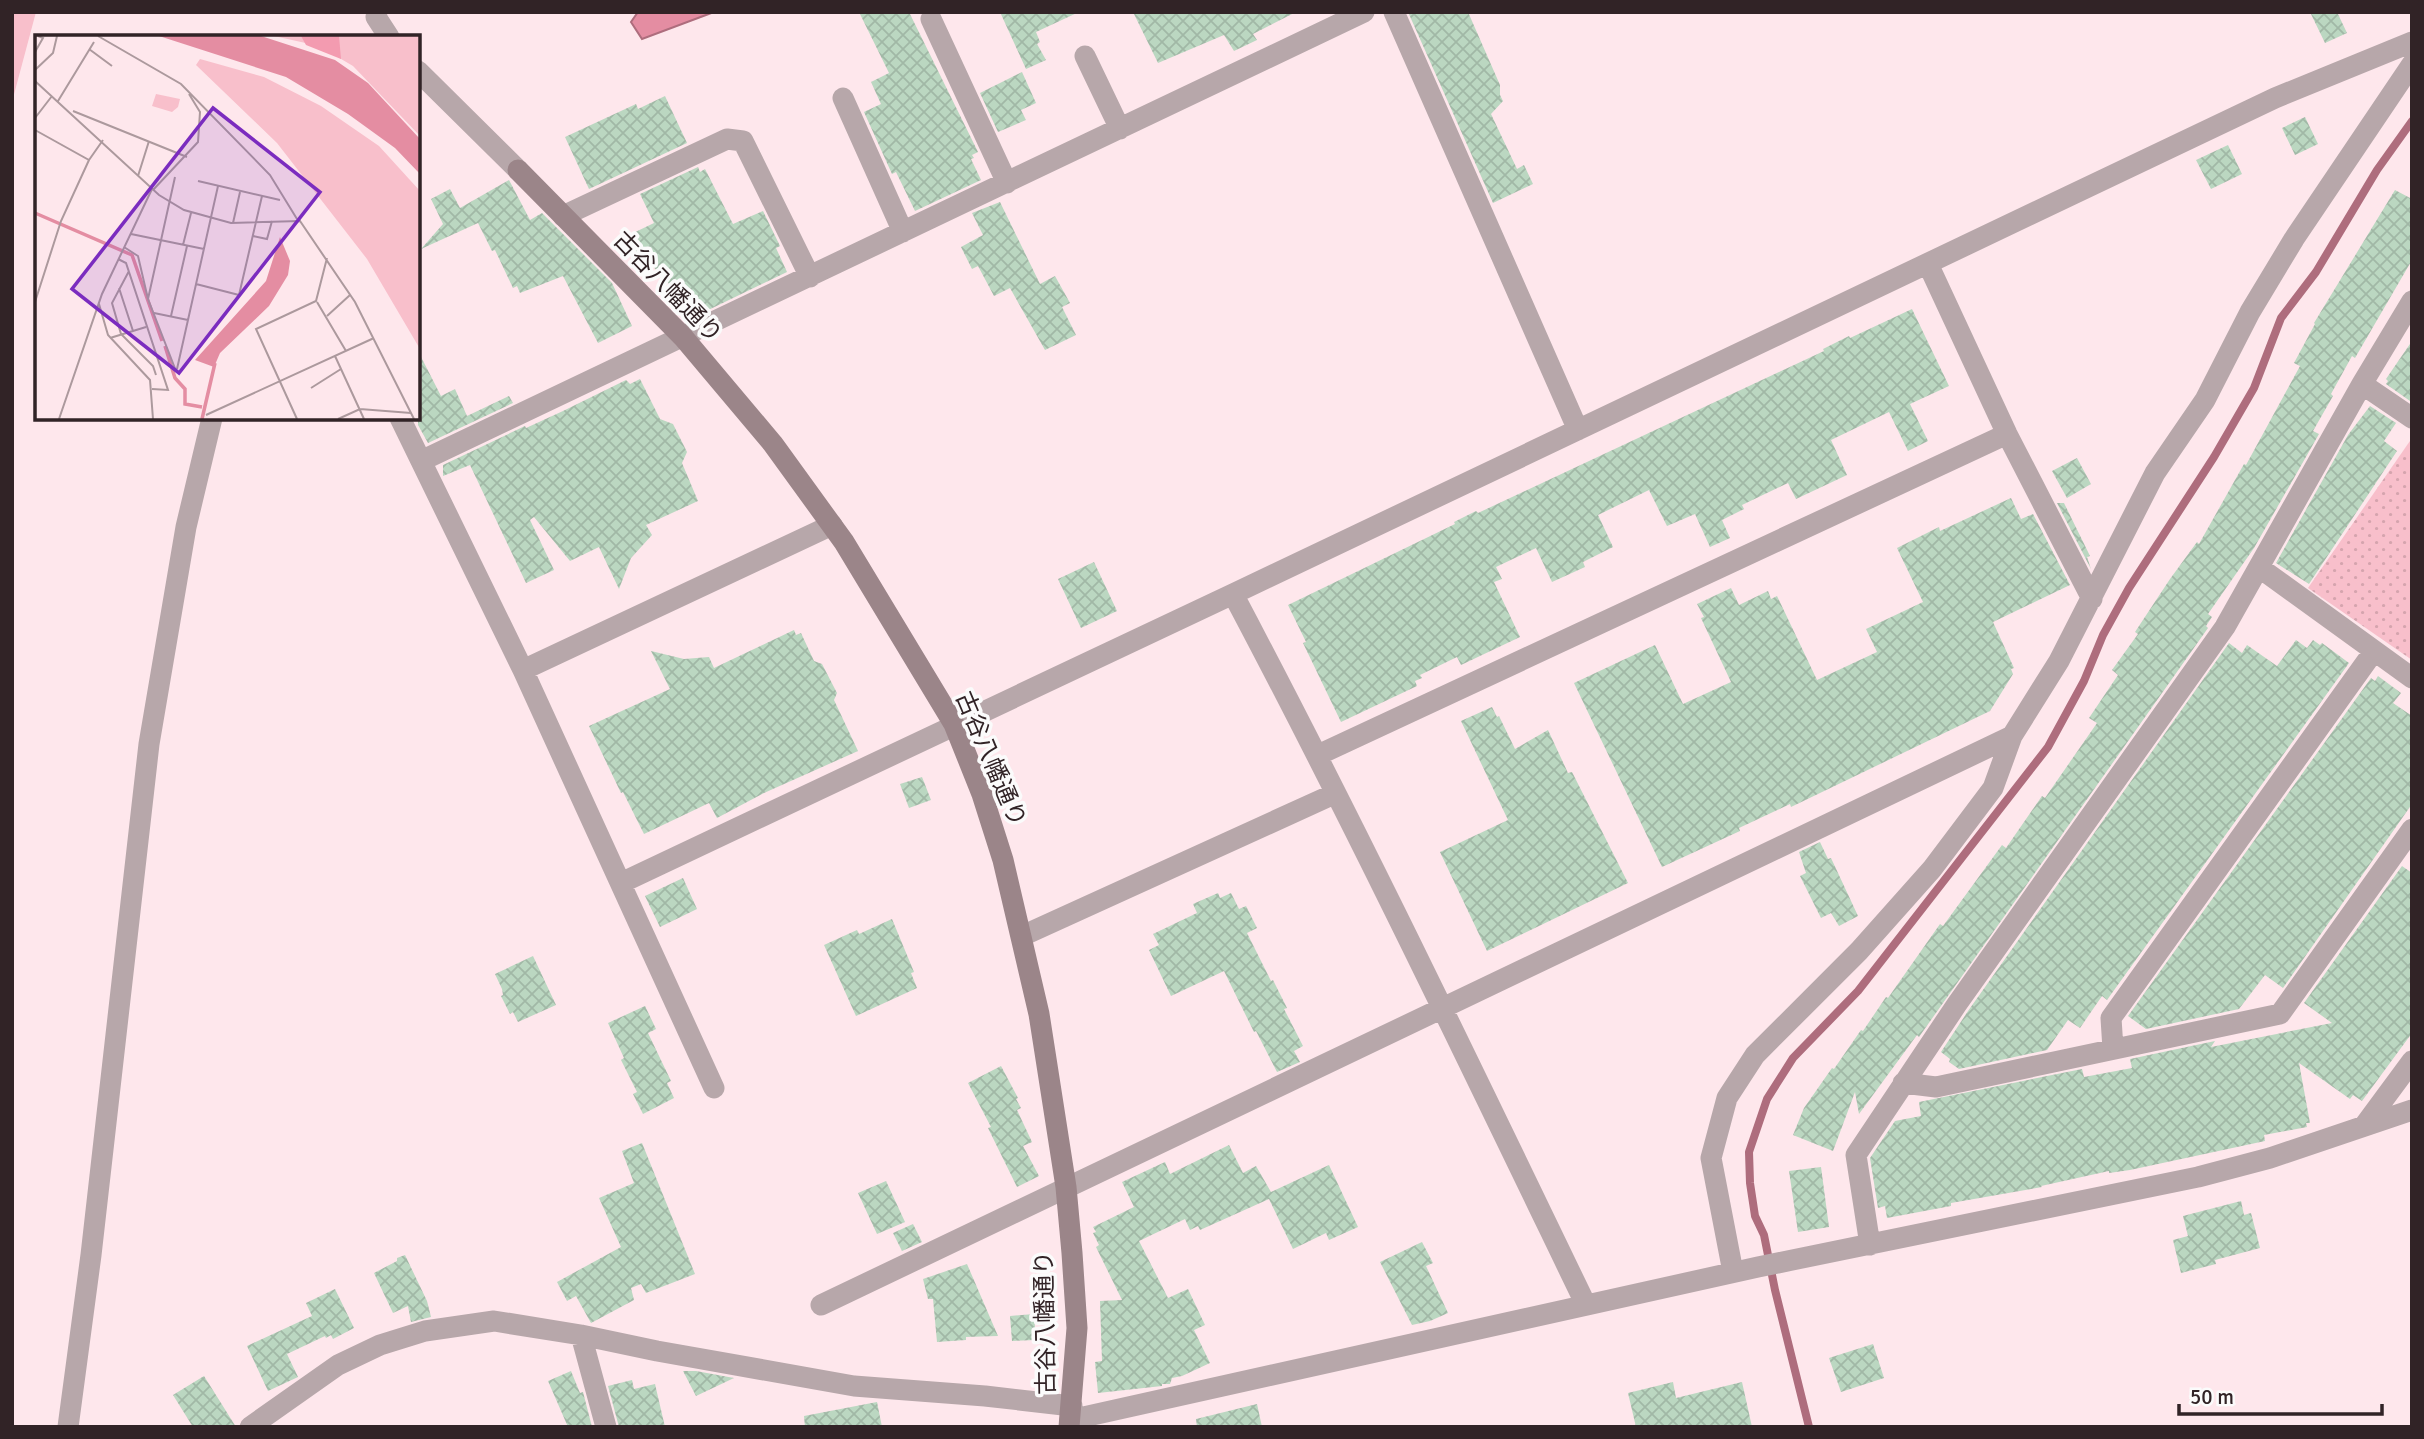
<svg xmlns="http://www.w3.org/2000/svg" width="2424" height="1439" font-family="Signika,'Noto Sans JP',sans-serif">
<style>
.grass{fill:#f8bfcb}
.park{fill:url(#park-dots)}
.water{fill:#e48da2;stroke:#ae6d7d;stroke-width:2}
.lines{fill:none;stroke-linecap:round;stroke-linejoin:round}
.stream{stroke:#ae6d7d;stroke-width:8}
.building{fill:url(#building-cross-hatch)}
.street{stroke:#b7a7aa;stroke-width:21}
.secondary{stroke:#9b8589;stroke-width:21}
.labels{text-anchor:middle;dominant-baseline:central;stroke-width:7;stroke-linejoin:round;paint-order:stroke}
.street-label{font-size:24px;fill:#312326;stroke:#fbfbfb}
.inset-river{fill:none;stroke:#e48da2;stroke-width:3.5}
.inset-road{fill:none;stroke:#ac999d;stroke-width:2}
.view{fill:#7b2cbf;fill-opacity:0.15;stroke:#7b2cbf;stroke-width:3.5}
.inset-edge{fill:none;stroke:#312326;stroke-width:3.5}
</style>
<defs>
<pattern id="park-dots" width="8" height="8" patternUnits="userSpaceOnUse" patternTransform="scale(1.75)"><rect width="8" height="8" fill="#f8bfcb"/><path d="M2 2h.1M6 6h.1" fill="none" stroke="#d5a4ae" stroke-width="1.8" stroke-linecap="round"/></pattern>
<pattern id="building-cross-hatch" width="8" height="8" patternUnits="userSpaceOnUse" patternTransform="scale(1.75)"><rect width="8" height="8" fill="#bbd7c1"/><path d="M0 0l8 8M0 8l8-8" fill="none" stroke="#a1b8a6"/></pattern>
</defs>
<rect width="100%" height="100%" fill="#fee7ec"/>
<path class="grass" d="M12,12H36L12,102Z"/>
<path class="park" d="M2412,438V660L2308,588Z"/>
<path class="water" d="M638,12H714L642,39L631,22Z"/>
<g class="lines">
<path class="stream" d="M1809,1427L1775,1290L1764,1235L1755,1216L1750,1183L1749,1152L1767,1099L1793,1058L1858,991L2048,747L2084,681L2103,635L2129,588L2214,457L2254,388L2281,318L2316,272L2377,170L2412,121"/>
</g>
<path class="building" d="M859,12H909L978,152L972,155L974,158L971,159L981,180L915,211L896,172L892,174L864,112L881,104L871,82L889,73Z
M1000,12H1079L1036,32L1040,42L1037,44L1046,60L1026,69Z
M1133,12H1296L1253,34L1257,40L1234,51L1224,35L1158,63Z
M1408,12H1468L1500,85V95L1503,101L1491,114L1517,169L1524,165L1533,184L1493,203Z
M2310,12H2337L2347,33L2325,43Z
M1022,72L1036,103L1021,110L1026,120L998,132L980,93Z
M665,96L687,143L589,189L565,137L636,104L638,109Z
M2305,117L2318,144L2295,155L2282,128Z
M2228,145L2242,174L2211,189L2196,160Z
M698,167L700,172L705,169L733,224L763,211L780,246L776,248L787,272L698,315L688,295L682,298L647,260L639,264L625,237L654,223L640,194Z
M509,180L530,220L542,213L612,283L632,326L598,343L563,276L520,293L517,286L513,288L495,250L492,251L478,223L421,249L443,224L431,199L450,189L460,208Z
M2395,190L2412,199V260L2355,358L2352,356L2331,394L2333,396L2313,431L2319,434L2254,548L2208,614L2212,617L2206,626L2208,628L1919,1037L1917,1035L1859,1114L1855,1092L1833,1151L1793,1135L1804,1108L1832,1068L1834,1069L1861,1030L1863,1031L1886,997L1888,998L1940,924L1943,926L2002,845L2006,848L2042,796L2045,798L2097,723L2089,718L2118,675L2112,670L2138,634L2135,632L2170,579L2197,542L2199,544L2244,464L2246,465L2300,366L2294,363L2315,324L2314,323Z
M1000,202L1040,284L1055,276L1070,303L1062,307L1076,335L1045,350L1010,288L994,296L978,266L972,269L961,247L983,235L972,213Z
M1912,309L1949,386L1910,404L1928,441L1908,451L1889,412L1831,440L1847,475L1796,499L1788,483L1742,505L1744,509L1722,520L1730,538L1710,547L1695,514L1667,526L1649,490L1598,515L1613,547L1583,562L1585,567L1552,582L1536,548L1496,567L1502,579L1494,582L1520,637L1461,665L1457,657L1420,675L1422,678L1415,681L1417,686L1341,722L1303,643L1306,642L1288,605L1455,524L1454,522L1476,511L1478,513L1824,351L1823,349L1849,336L1850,338Z
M2412,341V399L2410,401L2386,384L2388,381L2386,379Z
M418,351L441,396L455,389L467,416L509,396L513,403L428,443L418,425Z
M640,379L660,419L673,424L687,452L682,463L698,501L646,525L652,535L631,558L619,589L599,547L570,561L534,517L530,520L554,570L526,583L470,465L443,476V465L525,426L526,428L563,411L626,380L630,384Z
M2370,406L2396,423L2384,441L2397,451L2309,584L2276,563L2348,435Z
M2077,458L2091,484L2067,498L2052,471Z
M2011,498L2021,519L2033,514L2070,585L1993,622L2014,668L2011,669L2013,674L1990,711L1791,807L1790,804L1739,828L1740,831L1662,867L1574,683L1655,645L1683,704L1731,682L1701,618L1704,617L1697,604L1731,588L1739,605L1768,591L1771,599L1777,596L1817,680L1877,652L1866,629L1923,602L1897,548L1939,527L1940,531Z
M2057,503H2064L2090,556L2087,557L2091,569Z
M1094,562L1117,611L1081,628L1058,579Z
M794,630L796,635L801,633L814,661L822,664L837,693L834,700L858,751L764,793L717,818L709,803L644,834L623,792L621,793L589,726L670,689L651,651L684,659L709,657L714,668Z
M2296,640L2307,648L2313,640L2320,645L2322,643L2349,663L2107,1000L2102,996L2080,1028L2068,1020L2047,1050L1959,1069L1949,1062L1950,1059L1941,1052L1968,1011L2229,643L2242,653L2247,645L2277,666Z
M2378,676L2401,693L2393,703L2412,716V804L2283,988L2265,975L2239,1009L2146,1029L2128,1016L2371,678L2375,681Z
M1492,707L1497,717L1499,716L1515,749L1548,730L1568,773L1572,772L1628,883L1487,951L1440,852L1508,820L1461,721Z
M922,777L931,800L909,808L900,784Z
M1820,842L1828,859L1831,858L1858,916L1839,926L1831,913L1821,918L1800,876L1806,873L1799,852Z
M2402,866L2412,873V1033L2362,1101L2353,1095L2350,1099L2299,1063L2310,1123H2306L2307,1127L2264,1135L2265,1141L2130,1170L2109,1173V1171L2041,1186L2042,1187L1951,1203V1206L1887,1218L1885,1206L1878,1208L1870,1158L1895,1121L1921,1116L1919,1102L2082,1069L2084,1077L2132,1068L2130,1059L2215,1041L2211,1047L2332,1023L2304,1003Z
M683,878L697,909L660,927L645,896Z
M1218,893L1220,898L1231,893L1239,909L1246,906L1257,928L1247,933L1271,981L1273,980L1287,1008L1284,1009L1303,1046L1294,1051L1300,1062L1277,1072L1256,1031L1254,1032L1224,971L1171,996L1149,950L1159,945L1153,934L1197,913L1193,904Z
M892,919L914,972L911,973L917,988L856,1016L824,945L857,930L859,934Z
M533,956L556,1005L518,1022L513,1012L510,1014L501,996L503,995L502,989L495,974Z
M645,1006L656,1029L648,1033L671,1081L667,1083L674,1098L643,1114L633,1094L637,1092L621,1060L624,1058L608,1023Z
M1001,1066L1018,1098L1016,1099L1021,1108L1017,1110L1032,1142L1023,1146L1039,1176L1017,1187L988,1128L991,1127L968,1083Z
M642,1143L695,1274L646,1293L641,1284L631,1288L634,1300L591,1323L576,1296L567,1301L557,1282L621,1247L599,1198L634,1183L622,1151Z
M1229,1145L1243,1173L1256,1166L1271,1192L1329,1165L1358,1227L1329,1240L1326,1233L1293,1249L1269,1199L1200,1230L1198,1226L1190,1230L1185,1219L1139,1241L1168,1298L1188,1289L1205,1325L1194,1330L1210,1363L1182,1376L1172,1378L1170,1384H1162V1386L1098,1393L1095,1362L1102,1361L1100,1301L1122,1300L1096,1247L1099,1245L1093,1233L1096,1232L1093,1227L1134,1207L1122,1182L1165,1162L1170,1174Z
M1821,1167L1829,1227L1798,1232L1789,1171Z
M886,1181L905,1222L877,1234L858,1193Z
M2241,1201L2244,1215L2251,1213L2260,1248L2215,1260L2216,1264L2181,1273L2173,1240L2188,1236L2183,1216Z
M913,1224L922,1242L902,1251L893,1233Z
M1422,1242L1433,1263L1426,1266L1448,1313L1430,1321L1412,1325L1380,1262Z
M405,1255L427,1301L431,1317L411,1322L408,1306L393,1313L374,1273L397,1261V1258Z
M967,1264L998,1336L966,1337V1340L937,1342L933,1299H928L923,1279Z
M335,1289L354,1328L333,1339L331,1335L326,1338L325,1336L287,1354L298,1377L268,1391L247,1346L312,1316L306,1303Z
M1034,1314L1036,1340L1012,1341L1010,1316Z
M1873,1344L1884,1378L1841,1392L1829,1358Z
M571,1371L580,1393L583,1392L592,1427H568L548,1381Z
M683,1371H696L734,1378L696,1396Z
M204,1376L221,1403L236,1427H193L173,1395Z
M632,1380L634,1389L655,1384L665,1427H619L608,1386Z
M1673,1382L1676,1398L1742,1382L1752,1427H1636L1628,1393Z
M877,1402L882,1427H805L804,1416Z
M1257,1404L1262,1427H1197L1196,1419Z"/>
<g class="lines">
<path class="street" d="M377,12L376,17L389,37
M1394,12L1578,430
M931,19L1007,183
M1085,56L1120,129
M418,71L518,170
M843,98L903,232
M563,216L727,139L743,141L810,277
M1928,264L2007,434L2092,599
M2362,384L2412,418
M400,418L523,670L714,1088
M421,461L1364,12
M2260,568L2412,678
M1233,594C1357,828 1471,1067 1586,1305
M523,670L832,525
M1318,755L2007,434
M621,883L1233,594L2275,98L2412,42
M1022,936L1334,794
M2113,1049L2111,1018L2374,651
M1903,1083L1936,1087L2280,1014L2412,829
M2364,1126L2412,1061
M1870,1245L1856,1155L1957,1004L2225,627L2362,384L2412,301
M1733,1272L1711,1158L1727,1098L1755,1055L1859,951L1932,869L1993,788L2012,736
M821,1305L2012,736L2059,661L2155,473L2205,400L2250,312L2294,239L2412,64
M581,1335L606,1427
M1070,1420L1758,1267L2198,1177L2270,1158L2412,1110
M68,1427L91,1255L149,744L186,527L212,418
M250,1427L338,1365L380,1345L425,1331L494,1321L581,1335L657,1351L854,1386L985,1396L1072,1406"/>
<path class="secondary" d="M518,170L683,337L773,444L844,542L954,724L982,794L1003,860L1039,1014L1066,1187L1072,1253L1077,1328L1069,1427"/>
</g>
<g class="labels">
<g class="street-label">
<text transform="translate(668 287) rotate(46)">古谷八幡通り</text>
<text transform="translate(991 759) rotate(67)">古谷八幡通り</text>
<text transform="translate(1045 1323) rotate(-91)">古谷八幡通り</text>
</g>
</g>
<g transform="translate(35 35)">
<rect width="385" height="385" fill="#fee7ec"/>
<path d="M239,1H385V101L318,31L284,11ZM165,24L229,42L286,71L344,111L385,156V314L332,224L242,108L161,30Z" fill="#f8bfcb"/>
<path d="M266,1H304L306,24L271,10Z" fill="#f39bb0"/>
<path d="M121,59L145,64L143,72L137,77L117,71Z" fill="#f8bfcb"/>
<path d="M124,1H226L300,25L333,48L385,104V139L360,113L313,79L251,42ZM245,202L255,226L253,240L234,271L185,318L179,332L160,325L231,246Z" fill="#e48da2"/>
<path class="inset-river" d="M0,178L97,220L127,306M130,311L140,343L150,354V369L167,372M167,384L180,328"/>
<path class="inset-road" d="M63,1L146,49L235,140L262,184M54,14L77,31M0,17L8,3L3,1M0,35L18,18L22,1M0,46L124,160L149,175L196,188L265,186L320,267L379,384M23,66L59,7M38,76L152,122M0,83L17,61M0,95L54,125L68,105M103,141L114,106M140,142L113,264L141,336M163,146L245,165M118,155L163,107L165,77L154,59M198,188L205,157M96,199L169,214M218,201L232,204L237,186M148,210L156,178M89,212L103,221L113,264M83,224L91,228L133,355L117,354M94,236L77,268L86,299L118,331L121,340M161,249L204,260L227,161M84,253L98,296M0,267L26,186L54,125M282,267L311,316M64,269L73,300L115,345L118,384M119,278L153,285M136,281L152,211M292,281L315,260M75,303L111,292M300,321L329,384M142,334L183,151M276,353L306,334M171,380L339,303M24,384L67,259L117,154M262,384L221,294L281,266L292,223M303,384L325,374L376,378"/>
<path class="view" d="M178,73L285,157L144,338L37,254Z"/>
<rect width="385" height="385" class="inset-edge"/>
</g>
<rect width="2424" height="1439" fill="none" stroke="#312326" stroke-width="28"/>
<path d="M2179 1404v10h203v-10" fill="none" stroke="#312326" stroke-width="3.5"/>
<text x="2190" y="1404" font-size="21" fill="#312326" stroke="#fbfbfb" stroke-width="5" paint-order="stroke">50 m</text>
</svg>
